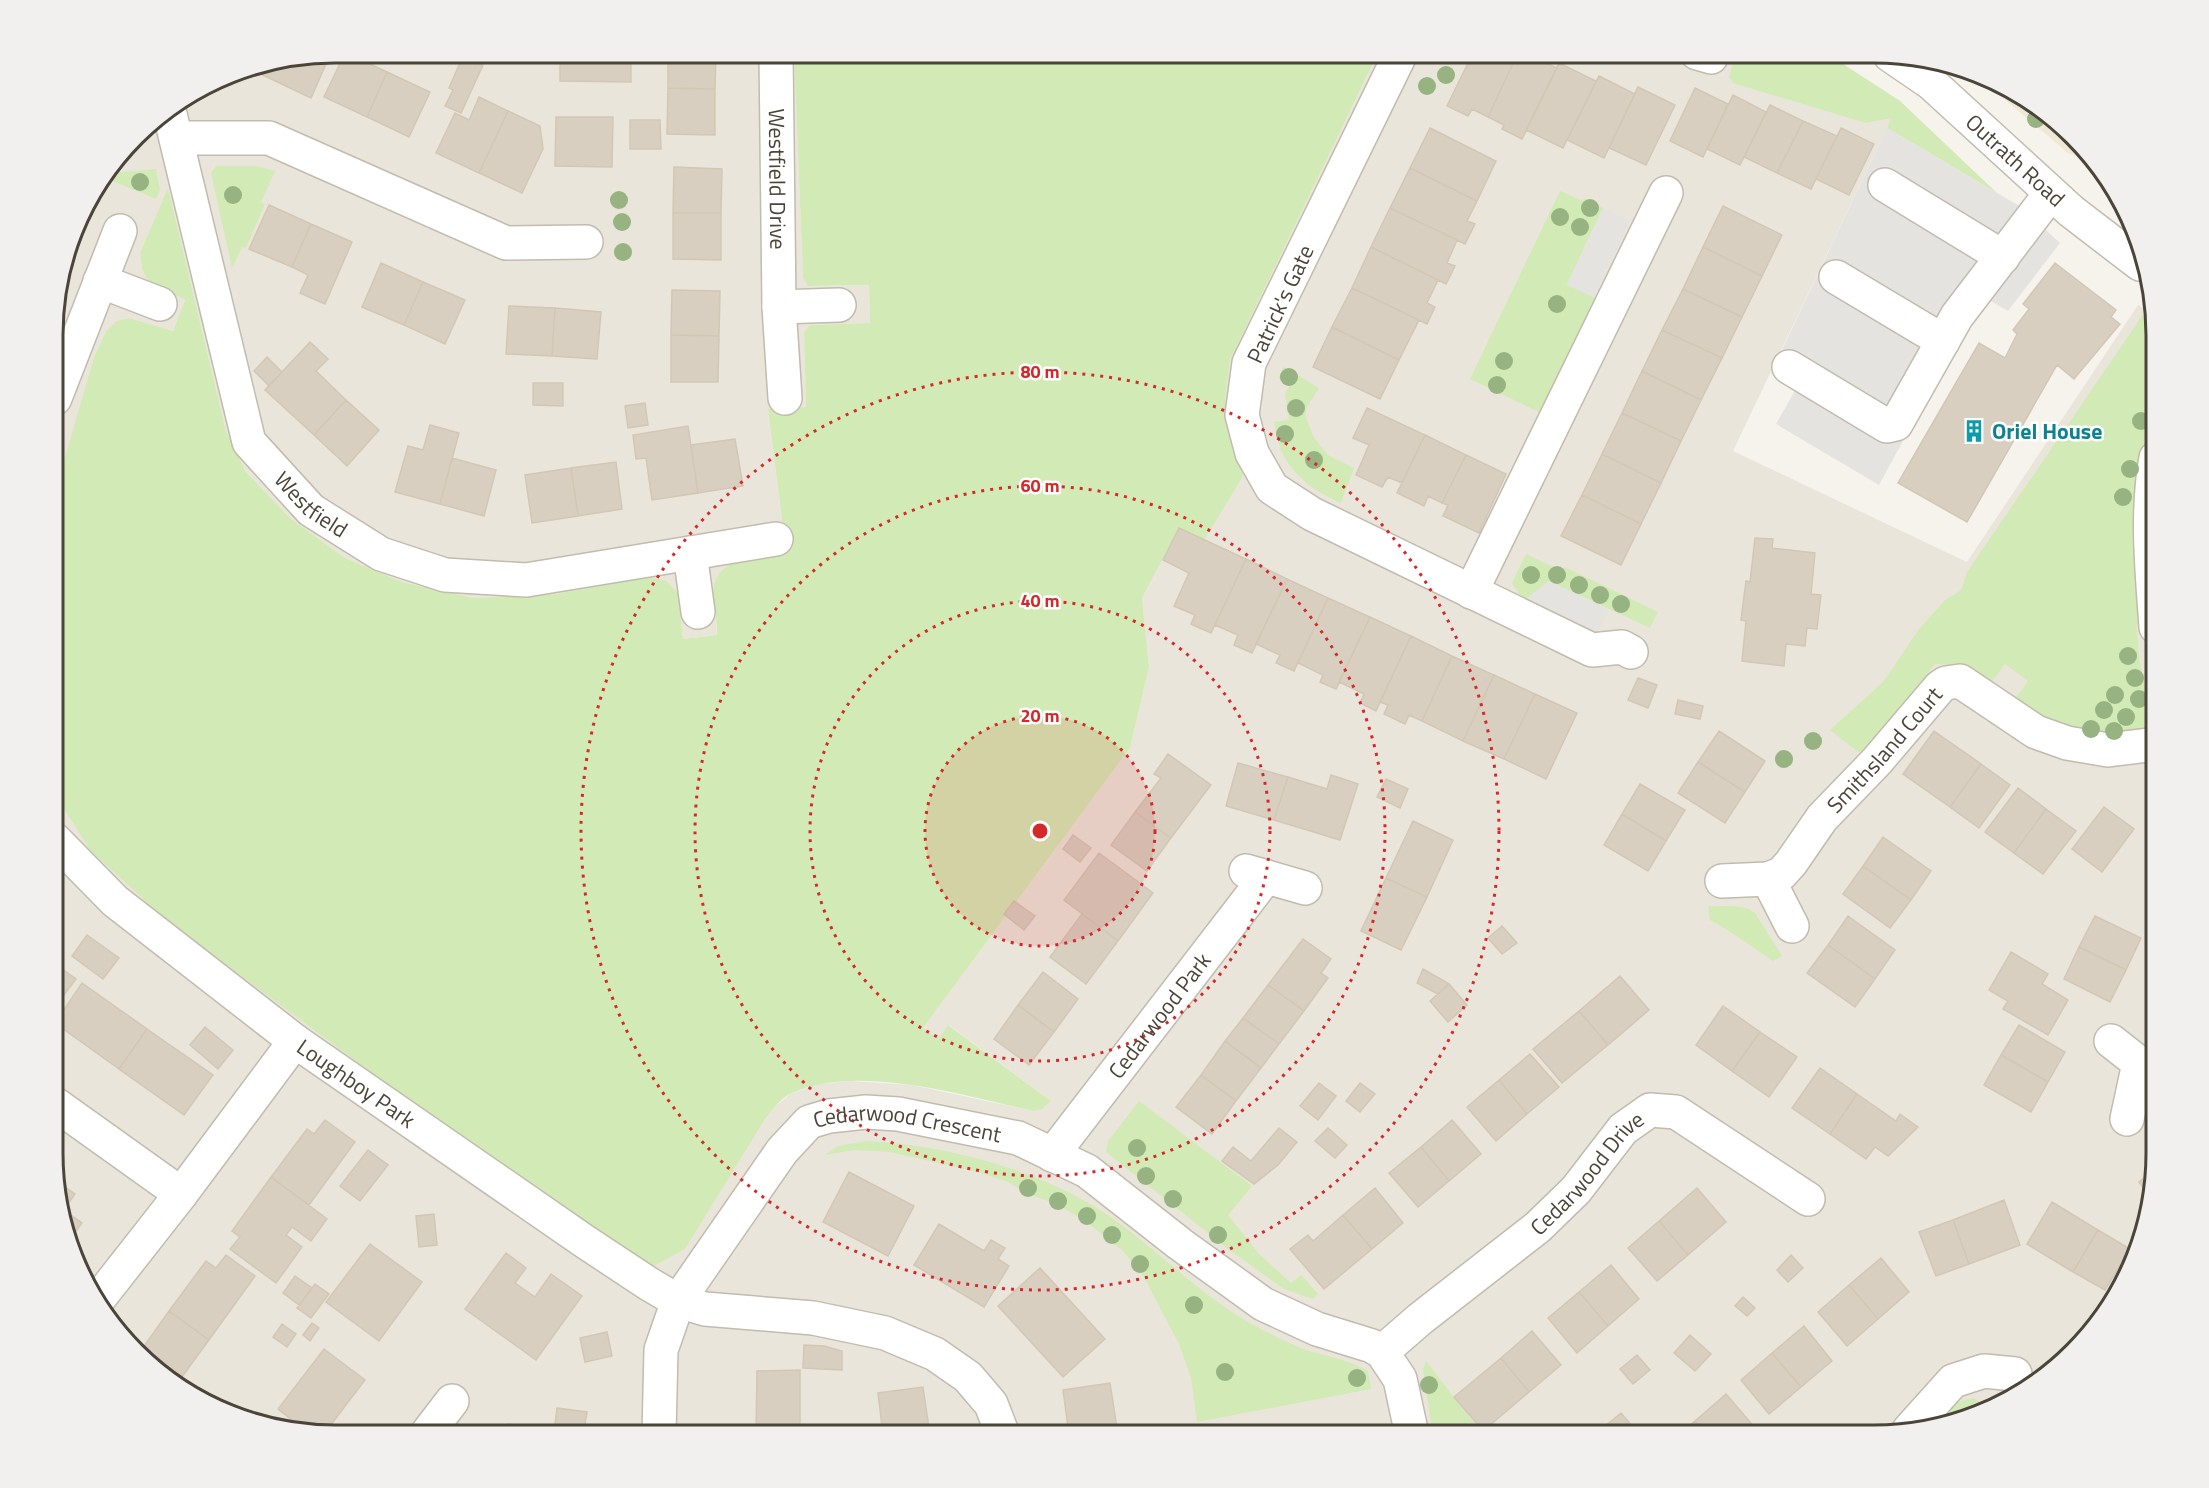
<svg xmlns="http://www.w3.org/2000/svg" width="2209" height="1488" font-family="'Titillium Web',sans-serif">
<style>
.residential{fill:#eae5da}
.education{fill:#efe8d6}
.green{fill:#d2eab5}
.parking{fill:#e5e3e0}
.building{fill:#d8cfc1;stroke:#d3c7b4;stroke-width:1.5}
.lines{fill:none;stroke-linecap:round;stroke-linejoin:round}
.minor-casing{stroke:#c2bbae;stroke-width:36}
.minor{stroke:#fff;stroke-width:33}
.tree{fill:#97b381}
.ring{fill:none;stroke:#d62828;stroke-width:3;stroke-dasharray:3 6}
.labels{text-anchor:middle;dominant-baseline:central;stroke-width:5;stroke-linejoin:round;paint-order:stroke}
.street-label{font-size:22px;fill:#4b4439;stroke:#fff}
.culture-label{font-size:22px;font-weight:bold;fill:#0d838f;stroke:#fff;text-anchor:start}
.rim{fill:none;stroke:#4b4439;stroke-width:3}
.centre{fill:#d62828;stroke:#fff;stroke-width:3}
.ring-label{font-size:18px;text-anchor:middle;font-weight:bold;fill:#d62828;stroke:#fff;stroke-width:5;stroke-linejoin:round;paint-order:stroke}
</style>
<rect width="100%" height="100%" fill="#f6f3ec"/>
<path class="residential" d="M335,53H794L803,278L808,286L869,285L870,323L810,325L804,332L806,407L768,409L786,553L732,562L713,591L717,635L683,639L678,593L557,594L473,598L402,582L345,558L291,519L246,472L226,431L168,189L140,253L142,269L148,282L185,300L173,331L129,318L106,331L94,357L55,497V299L82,210L149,123L227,74Z
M1378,53H1826L1900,101L1733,451L1967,562L2138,305L2155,315L2156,1171L2142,1243L2109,1310L2015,1398L1892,1435H335L245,1421L178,1388L91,1294L55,1189V793L56,796L763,1122L774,1108L790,1094L818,1084L851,1081L912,1085L1033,1111L1051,1101L949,1025L938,1040L923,1028L1130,748L1149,667L1142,598L1179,528L1243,476L1231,438L1225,401L1230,360Z"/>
<path class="education" d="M1970,70L2031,100L2086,160L2068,153Z"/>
<path class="green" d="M794,53H1378L1230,360L1225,401L1231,438L1243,476L1204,540L1179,528L1142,598L1149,667L1130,748L923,1028L938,1039L948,1025L1051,1101L1042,1109L1033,1111C965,1096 858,1063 792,1093C780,1098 771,1112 763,1122L685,1249L650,1268L399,1093L166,920L90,850L56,796L55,497L60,475L94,357L106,331L117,321L129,318L173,331L185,300L148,282L142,269L140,253L168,188L226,431L246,472L291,519L345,558L402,582L473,598L557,594L649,577L666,581L678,593L683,639L717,635C717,622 714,607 713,594C713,556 758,557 786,552L768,409L806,407L804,332L810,325L870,323L869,285L808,286L803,278Z
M1736,53H1826L1900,101L1997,193L1887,128L1891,118L1866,123L1733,83L1729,77Z
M216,166H257L275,171L261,202L265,204L246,248L242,247L232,268L211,173Z
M156,169L160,190L156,199L110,180L113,173Z
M1560,191L1583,201L1584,198L1603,208L1567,284L1594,297L1596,303L1543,414L1470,379Z
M2144,313L2156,322V406L2146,428L2138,483L2137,630L2139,658L2151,718L2148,730L2139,739L2066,730L2012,703L2028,681L2005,664L1989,686L1961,666L1935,664L1866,751L1858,752L1830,730L1884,681L1919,629L1945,600L1961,590L1967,572Z
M1284,367L1319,388L1307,407L1305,415L1314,438L1328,455L1354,468L1341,503C1318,494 1295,477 1283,455C1278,445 1277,433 1274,422L1289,420L1285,394L1290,385L1278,378Z
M1526,554L1562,571L1565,567L1658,612L1650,628L1549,581L1526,599L1519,594L1512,583Z
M1708,906C1724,907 1742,903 1755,913L1782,956L1773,961L1729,931L1710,920Z
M1139,1101L1252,1186L1228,1215L1259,1254L1291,1283L1301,1275L1318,1294L1313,1299L1284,1289L1228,1249L1106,1152L1108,1141Z
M867,1141C948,1145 1045,1171 1112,1218C1159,1251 1200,1295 1250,1323C1267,1332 1286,1342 1303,1349C1325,1356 1348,1359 1368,1371L1371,1389L1197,1422L1191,1378L1179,1344L1144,1277L1122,1250L1085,1221L1057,1204L1028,1194L1008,1182L981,1173L890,1152L854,1150L825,1155L838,1146Z
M1426,1361L1483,1435H1433L1423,1370Z
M1973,1398L1986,1406L1941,1420L1958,1402Z"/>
<path class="parking" d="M1887,128L2021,207L2060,243L2008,311L1989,300L1946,362L1879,485L1776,424L1797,387L1771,373Z
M1603,208L1630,221L1594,297L1567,285Z
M1549,581L1608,609L1598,632L1526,599Z"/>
<path class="building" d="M345,53L387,72L367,117L324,97Z
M560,53H631V82L560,81Z
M668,53H716L715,89L668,88Z
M1473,53H1518L1488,117L1472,109L1468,116L1447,106Z
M1518,53H1524L1557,68L1522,139L1502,129L1504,125L1488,117Z
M329,54L330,55L311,98L256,72L258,68Z
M463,56L483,65L461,113L445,106L453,90L449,88Z
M1559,63L1596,81L1563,148L1526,130Z
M387,72L430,92L409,137L367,117Z
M1599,76L1635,94L1604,158L1567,140Z
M1638,87L1675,105L1646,165L1609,148Z
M668,88L715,89V135L667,134Z
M1695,88L1728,104L1703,157L1670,141Z
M1733,95L1766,112L1740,165L1707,149Z
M479,97L508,111L479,173L436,153L455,113L469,120Z
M1770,105L1803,121L1777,173L1744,157Z
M508,111L540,126L543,149L522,193L479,173Z
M556,117H613L612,167L555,166Z
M630,120H660L661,149H630Z
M1803,121L1837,136L1811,189L1777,173Z
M1430,128L1496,161L1477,201L1410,168Z
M1841,128L1874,144L1849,195L1816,179Z
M674,167L722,169L721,213H673Z
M1410,168L1477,201L1467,221L1475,224L1465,244L1390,208Z
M269,205L311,224L292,267L249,249Z
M1723,206L1782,235L1762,276L1703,247Z
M1390,208L1457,240L1447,263L1455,266L1446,284L1371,247Z
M673,213H721V260L673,259Z
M311,224L352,242L325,304L300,293L308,275L292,267Z
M1371,247L1438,280L1427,303L1435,307L1427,324L1352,288Z
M1703,247L1762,276L1742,317L1683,289Z
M381,263L423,282L404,325L362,307Z
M2055,263L2116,310L2111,317L2120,324L2074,379L2057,365L1967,522L1898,483L1979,343L2005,358L2017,334L2013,330L2029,309L2023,304Z
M423,282L465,300L445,344L404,325Z
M1352,288L1419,320L1399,360L1332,327Z
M1683,289L1742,317L1722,358L1662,330Z
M672,290L720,291L719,336L671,335Z
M509,306L555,308L552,356L506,354Z
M555,308L601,312L597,359L552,356Z
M1332,327L1399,360L1380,399L1313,367Z
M1662,330L1722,358L1701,400L1642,371Z
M671,335L719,336L718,382H671Z
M310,342L328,359L316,371L346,400L314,435L265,390Z
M267,357L282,372L269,386L254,371Z
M1642,371L1701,400L1681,441L1622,413Z
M533,383H563V406L533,405Z
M346,400L379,430L347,466L314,435Z
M645,403L648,425L628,428L625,406Z
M1367,408L1425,435L1402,483L1388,477L1382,487L1356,475L1369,445L1353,438Z
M1622,413L1681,441L1661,483L1602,454Z
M430,425L459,433L440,504L395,492L408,446L423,450Z
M688,426L698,493L652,500L646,458L636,459L633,435Z
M1425,435L1466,455L1442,503L1428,496L1424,506L1397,493Z
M735,439L743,486L698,493L691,445Z
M1602,454L1661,483L1641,524L1582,495Z
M1466,455L1506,474L1479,533L1443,516L1448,505L1442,503Z
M452,458L496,470L484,516L440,504Z
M616,462L622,509L578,516L571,468Z
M571,468L578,516L532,523L525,475Z
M1582,495L1641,524L1621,565L1561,536Z
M1179,528L1246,559L1211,633L1191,624L1195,615L1174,606L1189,573L1163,560Z
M1755,538L1773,539L1772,548L1815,553L1811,594L1821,595L1817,629L1807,628L1805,646L1786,644L1784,666L1742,661L1746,621L1741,620L1746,581L1750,582Z
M1246,559L1287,579L1252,653L1234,645L1238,635L1215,625Z
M1287,579L1328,598L1294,671L1276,663L1280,655L1256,644Z
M1328,598L1370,617L1336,689L1320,682L1323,675L1298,663Z
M1370,617L1411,636L1376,711L1360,703L1364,694L1339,682Z
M1411,636L1452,656L1422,721L1409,715L1405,724L1384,714L1388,705L1380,702Z
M1452,656L1494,675L1463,741L1422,721Z
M1494,675L1535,694L1504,759L1463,741Z
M1638,678L1657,685L1648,708L1628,700Z
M1535,694L1577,713L1546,779L1504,759Z
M1678,700L1703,706L1700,719L1675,714Z
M1719,731L1765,761L1745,792L1698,762Z
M1934,731L1981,764L1950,807L1903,774Z
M1168,754L1211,785L1171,838L1135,812L1161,778L1154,774Z
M1698,762L1745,792L1725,823L1678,793Z
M1238,763L1288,777L1274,820L1226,806Z
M1981,764L2010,785L1979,828L1950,807Z
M1331,775L1358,784L1340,840L1274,820L1288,777L1327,789Z
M1386,779L1408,789L1400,808L1377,797Z
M1640,784L1685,810L1666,841L1622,814Z
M2018,788L2046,809L2014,853L1985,832Z
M2104,807L2134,829L2102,872L2072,849Z
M2046,809L2076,831L2043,874L2014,853Z
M1135,812L1171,838L1147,871L1111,845Z
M1622,814L1666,841L1648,871L1604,845Z
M1413,821L1453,840L1427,897L1386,878Z
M1073,835L1091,848L1080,862L1063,849Z
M1883,837L1931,871L1911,900L1863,866Z
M1099,853L1153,893L1118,941L1064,900Z
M1863,866L1911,900L1890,928L1843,894Z
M1386,878L1427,897L1401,950L1361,931Z
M1014,901L1035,916L1024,930L1004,914Z
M1082,914L1118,941L1086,984L1050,957Z
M1848,916L1895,950L1875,979L1828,945Z
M2095,916L2141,938L2126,970L2079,947Z
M1502,926L1517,943L1502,954L1488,938Z
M87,935L119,958L103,979L72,956Z
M1303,939L1331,959L1321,973L1328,978L1304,1011L1268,985Z
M1828,945L1875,979L1855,1007L1807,973Z
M2079,947L2126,970L2110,1002L2064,979Z
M2011,952L2048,974L2042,984L2068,1000L2048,1035L2003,1009L2008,1001L1989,990Z
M55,964L76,979L55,1007Z
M1423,969L1449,984L1438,994L1417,983Z
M1043,972L1078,999L1054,1032L1018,1005Z
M1620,976L1649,1010L1608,1045L1579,1011Z
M82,983L147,1029L119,1069L55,1023Z
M1449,984L1467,1005L1448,1022L1430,1001Z
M1268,985L1304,1011L1279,1044L1243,1018Z
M1018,1005L1054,1032L1029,1065L994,1039Z
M1723,1006L1760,1032L1732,1071L1696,1045Z
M1579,1011L1608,1045L1562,1083L1533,1049Z
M1243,1018L1279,1044L1261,1068L1225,1041Z
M2019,1025L2065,1052L2048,1082L2001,1055Z
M205,1027L233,1050L218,1069L190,1045Z
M147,1029L213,1075L184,1115L119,1069Z
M1760,1032L1797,1057L1769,1097L1732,1071Z
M1225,1041L1261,1068L1236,1101L1201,1075Z
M1530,1054L1559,1087L1527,1114L1499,1080Z
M2001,1055L2048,1082L2031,1112L1984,1085Z
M1820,1068L1857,1094L1830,1134L1792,1108Z
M1201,1075L1236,1101L1212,1134L1176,1107Z
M1499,1080L1527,1114L1496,1141L1467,1107Z
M1319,1083L1336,1096L1318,1120L1300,1106Z
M1360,1083L1375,1094L1360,1112L1346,1101Z
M1857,1094L1896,1121L1900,1114L1918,1127L1888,1156L1875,1147L1866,1159L1830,1134Z
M325,1120L355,1142L309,1205L271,1177L307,1129L314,1134Z
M1452,1120L1481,1154L1449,1181L1421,1147Z
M1279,1128L1297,1142L1278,1165L1254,1184L1222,1161L1233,1147L1251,1161Z
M1328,1128L1347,1145L1335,1158L1315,1141Z
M1421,1147L1449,1181L1418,1207L1389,1173Z
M368,1150L388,1165L360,1201L340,1186Z
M2156,1168V1171L2151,1197L2139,1182Z
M849,1172L914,1206L888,1256L823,1222Z
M271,1177L327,1219L311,1241L292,1227L286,1235L302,1247L276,1283L230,1249L240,1237L232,1231Z
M55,1180L75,1194L64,1210L82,1223L71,1238L55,1189Z
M1375,1188L1403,1223L1372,1249L1343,1215Z
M1697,1188L1726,1222L1688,1255L1659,1221Z
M2004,1200L2020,1245L1969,1264L1953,1220Z
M2052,1202L2098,1230L2073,1272L2027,1244Z
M434,1214L437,1245L419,1247L416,1216Z
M1343,1215L1372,1249L1324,1289L1290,1249L1308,1235L1313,1241Z
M1953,1220L1969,1264L1936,1276L1919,1232Z
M1659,1221L1688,1255L1657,1281L1628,1248Z
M939,1224L984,1251L991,1240L1005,1248L998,1259L1009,1266L984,1307L914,1265Z
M2098,1230L2130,1249L2105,1290L2073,1272Z
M370,1244L422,1282L379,1341L326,1302Z
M506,1253L526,1268L515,1283L535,1297L551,1274L582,1296L536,1360L465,1309Z
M226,1255L255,1276L209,1340L169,1311L206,1261L216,1268Z
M1791,1255L1803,1268L1788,1282L1777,1270Z
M1881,1258L1909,1292L1878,1319L1849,1285Z
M1611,1265L1639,1299L1608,1326L1579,1292Z
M1040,1268L1105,1339L1063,1377L998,1306Z
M295,1276L312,1288L299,1305L283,1293Z
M315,1284L329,1294L311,1318L297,1308Z
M1849,1285L1878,1319L1847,1346L1818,1312Z
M1579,1292L1608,1326L1577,1353L1548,1318Z
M1743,1297L1755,1308L1747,1316L1735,1306Z
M169,1311L209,1340L176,1385L142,1349Z
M312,1323L319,1328L310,1341L303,1335Z
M282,1324L296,1334L287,1347L273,1337Z
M1804,1326L1832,1361L1801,1387L1772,1353Z
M1532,1331L1561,1365L1529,1392L1501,1358Z
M607,1332L612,1356L585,1362L580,1338Z
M1690,1335L1711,1354L1695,1371L1674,1353Z
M804,1345L824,1346L842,1351V1370L803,1368Z
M324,1349L365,1380L324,1434L306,1431L278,1409Z
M1772,1353L1801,1387L1769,1414L1741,1380Z
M1637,1355L1650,1370L1633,1384L1620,1369Z
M1501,1358L1529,1392L1483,1431L1454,1397Z
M800,1370V1435H756L757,1371Z
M1110,1383L1118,1435H1069L1063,1390Z
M923,1387L930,1435H883L878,1393Z
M1726,1394L1755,1428L1747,1435H1707L1695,1421Z
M557,1408L587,1412L583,1435H506L508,1424L554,1432Z
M1621,1413L1640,1435H1611L1604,1427Z
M1695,1421L1707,1435H1678Z"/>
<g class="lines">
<g class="minor-casing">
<g id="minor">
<path id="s1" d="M776,53L779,307L785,398"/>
<path d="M1401,53L1249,363L1242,415L1252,453L1272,488L1312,514L1592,650L1622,647L1631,652"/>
<path d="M1697,53L1711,57"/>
<path id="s2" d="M1890,55L1931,83L2071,211L2140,264"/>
<path id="s3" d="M169,110L249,442L311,510L381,554L445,575L526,580L776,539"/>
<path d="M176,138H269L506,243L586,242"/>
<path d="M1885,185L2003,257"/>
<path d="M1836,277L1943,341"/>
<path d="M100,281L160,304"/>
<path d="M779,307L839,305"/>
<path d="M1789,367L1887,426L1896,424L1957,316L2051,193"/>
<path d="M55,398L120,231"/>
<path d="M2156,458C2146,513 2152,571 2156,627"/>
<path d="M690,553L698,612"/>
<path d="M1471,592L1666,193"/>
<path id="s4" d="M55,840L115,901L295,1041L584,1241L649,1284L678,1301L705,1309L813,1318L885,1333L935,1354L968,1377L991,1404L1003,1435"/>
<path d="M1246,871L1305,888"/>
<path d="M1768,879L1792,926"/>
<path id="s5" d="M1722,881L1768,879L1781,874L1791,863L1822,818L1877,761L1940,687L1946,683L1960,681L2036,732L2067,743L2108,750L2156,744"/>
<path d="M2111,1041L2139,1063L2127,1119"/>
<path d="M55,1104L181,1194"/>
<path id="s6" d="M1052,1155L1266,877"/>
<path d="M97,1301L181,1194L295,1041"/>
<path id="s7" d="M1382,1352L1420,1319L1538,1227L1576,1190L1623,1129L1650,1110L1676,1112L1808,1199"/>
<path d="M1909,1430L1953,1381L1984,1371L2015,1374"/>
<path d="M426,1435L452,1401"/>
<path id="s8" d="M659,1435L661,1350L678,1301L782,1151L809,1122L829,1116L866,1112L898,1114L1018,1138L1087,1171L1180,1244L1263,1304L1317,1329L1372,1346L1382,1352L1400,1379L1412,1435"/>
</g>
</g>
<use href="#minor" class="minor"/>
</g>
<g class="tree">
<circle cx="1446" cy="75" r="9"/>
<circle cx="1427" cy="86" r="9"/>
<circle cx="2036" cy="119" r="9"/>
<circle cx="140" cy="182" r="9"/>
<circle cx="233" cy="195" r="9"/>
<circle cx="619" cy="200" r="9"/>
<circle cx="1590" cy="208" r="9"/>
<circle cx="1560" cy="217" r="9"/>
<circle cx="622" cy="222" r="9"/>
<circle cx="1580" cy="227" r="9"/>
<circle cx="623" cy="252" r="9"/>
<circle cx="1557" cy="304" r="9"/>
<circle cx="1504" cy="361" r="9"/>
<circle cx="1289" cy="377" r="9"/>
<circle cx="1497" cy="385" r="9"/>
<circle cx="1296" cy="408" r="9"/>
<circle cx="2141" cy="421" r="9"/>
<circle cx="1285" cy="434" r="9"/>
<circle cx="1314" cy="460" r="9"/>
<circle cx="2130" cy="469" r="9"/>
<circle cx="2123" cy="497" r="9"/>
<circle cx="1531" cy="575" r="9"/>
<circle cx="1557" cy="575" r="9"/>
<circle cx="1579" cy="585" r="9"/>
<circle cx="1600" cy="595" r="9"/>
<circle cx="1621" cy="604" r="9"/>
<circle cx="2128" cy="656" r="9"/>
<circle cx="2135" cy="678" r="9"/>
<circle cx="2115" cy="695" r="9"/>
<circle cx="2139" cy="699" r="9"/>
<circle cx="2104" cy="710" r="9"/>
<circle cx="2126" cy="717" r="9"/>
<circle cx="2091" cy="729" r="9"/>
<circle cx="2114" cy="731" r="9"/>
<circle cx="1813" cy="741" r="9"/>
<circle cx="1784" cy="759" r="9"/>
<circle cx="1137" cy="1148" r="9"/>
<circle cx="1146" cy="1176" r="9"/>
<circle cx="1028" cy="1188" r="9"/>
<circle cx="1173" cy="1199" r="9"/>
<circle cx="1058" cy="1201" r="9"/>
<circle cx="1087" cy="1216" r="9"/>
<circle cx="1112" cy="1235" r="9"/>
<circle cx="1218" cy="1235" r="9"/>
<circle cx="1140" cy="1264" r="9"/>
<circle cx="1194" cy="1305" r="9"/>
<circle cx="1225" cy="1372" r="9"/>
<circle cx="1357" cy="1378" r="9"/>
<circle cx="1429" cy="1385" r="9"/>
</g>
<circle cx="1040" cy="831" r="115" fill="#d62828" fill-opacity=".12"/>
<g class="ring">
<circle cx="1040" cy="831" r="115"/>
<circle cx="1040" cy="831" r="230"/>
<circle cx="1040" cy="831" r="345"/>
<circle cx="1040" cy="831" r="459"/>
</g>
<defs>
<g id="building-bare" transform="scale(1.8)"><path d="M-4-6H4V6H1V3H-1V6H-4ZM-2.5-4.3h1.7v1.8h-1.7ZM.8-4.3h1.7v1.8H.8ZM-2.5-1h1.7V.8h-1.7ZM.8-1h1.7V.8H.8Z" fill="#0f9aa8" stroke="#fff" stroke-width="2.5" paint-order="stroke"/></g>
</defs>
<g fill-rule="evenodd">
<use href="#building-bare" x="1974" y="431"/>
</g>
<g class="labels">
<g class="street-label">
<text stroke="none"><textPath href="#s2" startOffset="164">Outrath Road</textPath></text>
<text stroke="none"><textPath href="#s1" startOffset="126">Westfield Drive</textPath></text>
<text transform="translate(1280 304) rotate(-65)">Patrick's Gate</text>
<text stroke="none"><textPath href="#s3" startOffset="430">Westfield</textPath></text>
<text stroke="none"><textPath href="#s5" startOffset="222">Smithsland Court</textPath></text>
<text stroke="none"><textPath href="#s6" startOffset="176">Cedarwood Park</textPath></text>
<text stroke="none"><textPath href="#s4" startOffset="388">Loughboy Park</textPath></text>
<text stroke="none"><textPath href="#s8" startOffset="459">Cedarwood Crescent</textPath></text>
<text stroke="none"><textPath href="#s7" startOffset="273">Cedarwood Drive</textPath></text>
</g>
<g class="culture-label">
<text x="1992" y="431">Oriel House</text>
</g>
</g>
<path d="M0 0H2209V1488H0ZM335 63H1874A272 272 0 0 1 2146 335V1153A272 272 0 0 1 1874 1425H335A272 272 0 0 1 63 1153V335A272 272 0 0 1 335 63Z" fill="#f1f0ef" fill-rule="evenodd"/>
<path class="rim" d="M335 63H1874A272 272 0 0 1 2146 335V1153A272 272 0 0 1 1874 1425H335A272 272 0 0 1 63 1153V335A272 272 0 0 1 335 63Z"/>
<circle cx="1040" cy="831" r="9" class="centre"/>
<g class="ring-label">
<text x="1040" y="378">80 m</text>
<text x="1040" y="492">60 m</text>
<text x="1040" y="607">40 m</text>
<text x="1040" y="722">20 m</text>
</g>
</svg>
